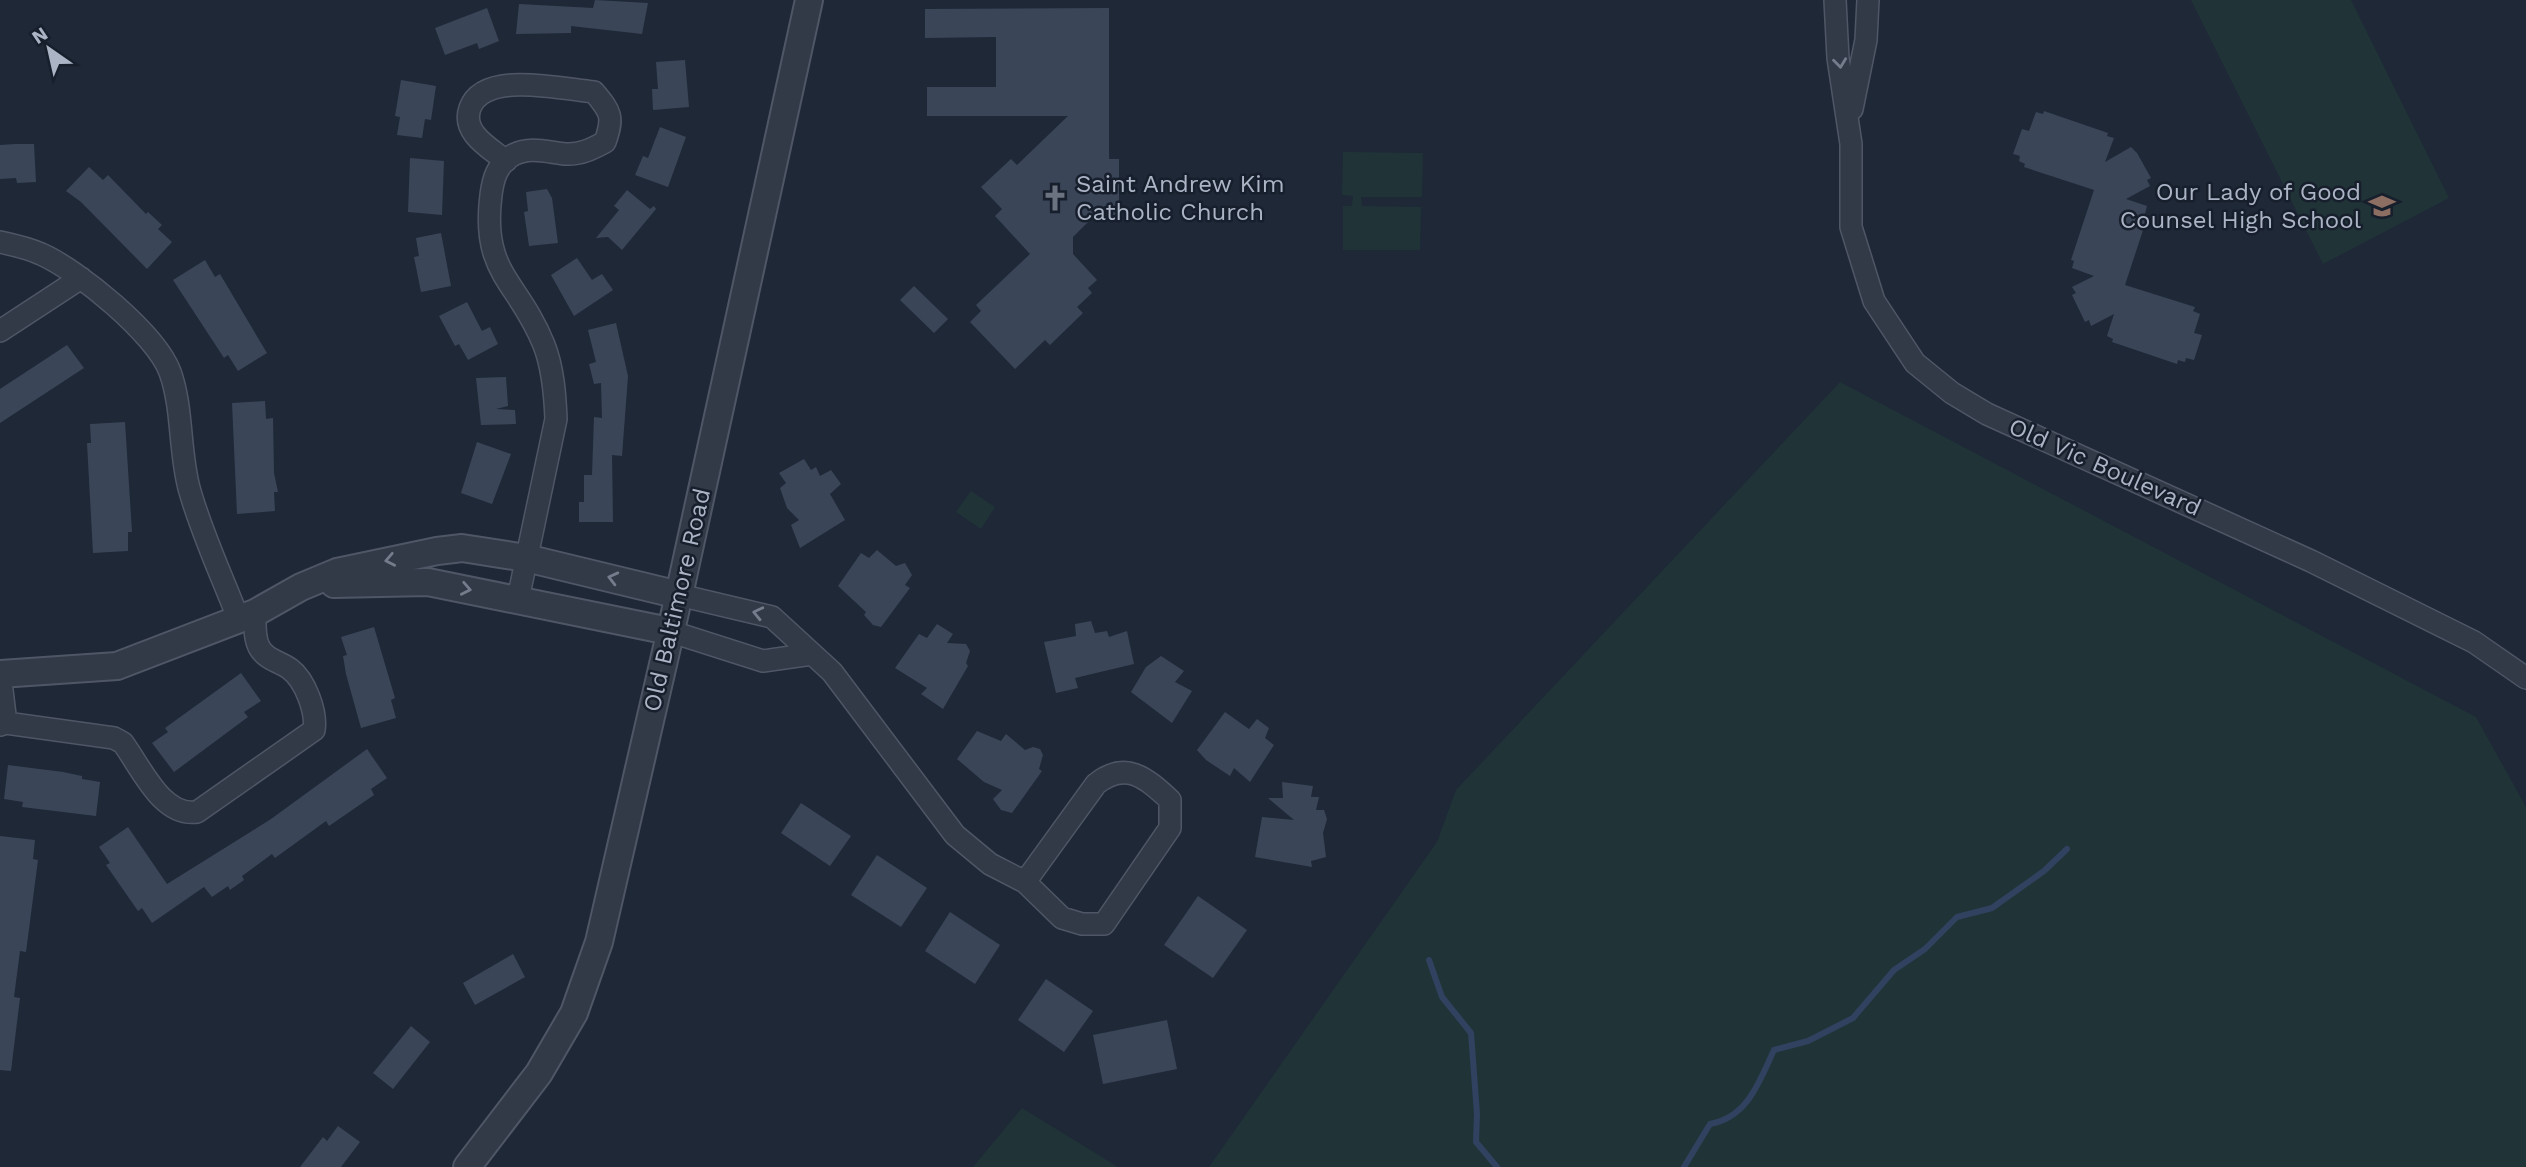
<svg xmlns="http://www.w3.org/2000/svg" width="2526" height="1167" font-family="'Work Sans',sans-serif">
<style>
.green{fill:#203438}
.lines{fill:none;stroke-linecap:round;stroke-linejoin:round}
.stream{stroke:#304260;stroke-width:6}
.building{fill:#3a4558}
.minor-casing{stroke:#4f5766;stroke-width:24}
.tertiary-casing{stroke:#4f5766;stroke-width:30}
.minor{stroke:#323a48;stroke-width:21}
.tertiary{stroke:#323a48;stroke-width:26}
.oneway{stroke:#757d8d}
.labels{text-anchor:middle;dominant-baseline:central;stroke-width:5;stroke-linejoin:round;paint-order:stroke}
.poi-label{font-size:24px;fill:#abb4c5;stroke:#171f2c;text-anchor:start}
.street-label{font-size:24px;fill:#abb4c5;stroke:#171f2c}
</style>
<rect width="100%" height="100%" fill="#1e2837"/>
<path class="green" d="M2191,0H2351L2449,198L2323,264Z
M1343,152L1423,153L1422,197H1361L1362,206L1421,207L1420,250H1343V206H1352L1353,196L1342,195Z
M1840,382L2476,717L2526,807V1167H1209L1437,842L1456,790Z
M971,491L995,507L981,529L956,512Z
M1022,1108L1118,1167H973Z"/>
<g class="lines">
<path class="stream" d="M1429,960L1442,997L1471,1033L1477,1114L1476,1142L1497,1167
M1684,1167L1710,1124C1748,1117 1759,1082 1774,1050L1808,1041L1853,1018L1894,970L1925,949L1957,917L1992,908L2044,871L2067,849"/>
</g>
<path class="building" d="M595,0L648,3L642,34L571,26V33L516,34L519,4L593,8Z
M487,8L499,41L479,49L477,43L445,55L435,28Z
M1109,8V159H1119V216H1094L1073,237V254L1097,280L1088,288L1092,293L1077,307L1083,313L1050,345L1045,340L1015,369L970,322L981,311L976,305L1030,254L995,216L1002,209L981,187L1011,159L1017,165L1068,116H927V87H996V37L925,38V9Z
M685,60L689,107L653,110L652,89H658L656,62Z
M401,80L436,86L431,120L425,119L422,138L397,135L400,117L395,116Z
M2044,111L2108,133L2107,136L2114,138L2105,162L2131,147L2137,153L2151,178L2147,180L2150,186L2126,199L2147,206L2145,214L2148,215L2125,285L2195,307L2193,311L2200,314L2194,333L2202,335L2194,360L2186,358L2185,362L2178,360L2177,364L2112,342L2113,339L2107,336L2114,314L2091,326L2089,320L2085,322L2072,295L2076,293L2072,287L2094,276L2072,268L2074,261L2071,260L2094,190L2024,167L2025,164L2019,161L2020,156L2013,154L2022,129L2029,131L2036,112L2043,114Z
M660,127L686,137L668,187L635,175L643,156L648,158Z
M15,144H34L36,182L17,183L16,178L0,179V145Z
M410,158L444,161L442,215L408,212Z
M89,167L103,180L108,175L146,214L148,212L162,225L158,229L172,242L147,269L81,202L66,191Z
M547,189L552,198L558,243L529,246L524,212L528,211L526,192Z
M627,190L650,209L654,206L656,209L622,250L608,237L596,238L619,210L614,206Z
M441,233L451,286L421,292L414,257L419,256L416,238Z
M577,258L592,280L602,274L613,290L574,316L551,275Z
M205,260L215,277L220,274L267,353L238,371L228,355L224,358L173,280Z
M914,286L948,319L934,333L900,300Z
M467,302L482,331L490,327L498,344L468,360L459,344L455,346L439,316Z
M616,323L628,376L622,456L612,455L613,522H579V502H584V475H592L594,417L602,418L601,383L594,384L589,364L596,362L588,330Z
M67,345L84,368L0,423V389Z
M506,377L508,406L496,409L515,410L516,424L481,425L476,378Z
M265,401L266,419L273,418L274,473L278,492H274L275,511L237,514L232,403Z
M125,422L132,532H128V551L93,553L87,443H91L90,424Z
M477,442L511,454L492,504L461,493Z
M804,459L811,470L816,467L820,476L831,470L841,484L830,494L845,520L800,548L791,525L799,520L787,508L780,488L786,483L779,473Z
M877,550L896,566L905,563L912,575L905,585L910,588L881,627L873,625L864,615L866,612L838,586L861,553L869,558Z
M1091,621L1095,633L1107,631L1109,637L1127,631L1134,664L1075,678L1078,688L1056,693L1044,642L1076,636L1075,624Z
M937,624L953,634L947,643L966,644L970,651L966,663L968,666L943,709L921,694L927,688L895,668L919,634L927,638Z
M374,627L395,698L391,700L396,718L361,728L346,674L343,656L347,655L341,637Z
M1161,656L1184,671L1175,682L1192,691L1172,723L1131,692L1146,667Z
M241,673L261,701L244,712L248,717L174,772L152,743L168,732L165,728Z
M1225,712L1249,729L1257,719L1269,728L1265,738L1274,745L1250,782L1234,768L1230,776L1206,760L1197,750Z
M977,731L1001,741L1006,734L1025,750L1033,747L1040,749L1043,755L1039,769L1042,771L1012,813L1001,810L993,799L1002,790L984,782L957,759Z
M367,749L387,778L371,789L374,795L329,826L326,821L275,858L272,854L242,876L244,880L230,890L228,886L212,897L204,887L152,923L142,908L138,911L106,865L110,863L99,847L128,827L167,884L271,819Z
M8,765L63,772L82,776V779L100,782L96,816L22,807L23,802L4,799Z
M1282,782L1313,786L1311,797H1319L1316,810H1324L1327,819L1323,833L1326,857L1311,861L1312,867L1255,857L1262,817L1294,820L1268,798H1283Z
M801,803L851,836L830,866L781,833Z
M0,836L35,840L33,859L38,860L26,952L20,951L14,997L20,998L11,1071L0,1070Z
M877,855L927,888L901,927L851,895Z
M1198,896L1247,930L1213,978L1164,945Z
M950,912L1000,945L975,984L925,951Z
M513,954L525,977L475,1005L463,983Z
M1046,979L1093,1011L1064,1052L1018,1020Z
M1167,1020L1177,1069L1103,1084L1093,1035Z
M411,1026L430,1042L393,1089L373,1073Z
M338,1126L360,1142L341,1167H300L323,1137L327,1141Z"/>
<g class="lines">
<g class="minor-casing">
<path id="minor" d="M1835,0L1838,58L1851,144V227L1874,301L1915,363L1952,393L1987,414L2311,561L2474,642L2526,678
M1852,109L1866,40L1868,0
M506,161C490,148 461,133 470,108C484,70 561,89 594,92C611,112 614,117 605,142C592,149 580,155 565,154C547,152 530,146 513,155C497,164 493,179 491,195C481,274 518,280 544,345C553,368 555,394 556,419L518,599
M0,242C14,245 28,248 41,254C78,270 156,334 170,372C183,408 179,450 189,488C201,532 222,576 238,618
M0,331L81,278
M679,595L772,617L832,672L955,835L990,864L1025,882L1062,918L1082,924H1104L1170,828V800C1146,778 1126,760 1096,784L1025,882
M669,631L763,661L812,654
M0,674L6,723
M0,725L6,723L114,738L123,743C142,769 162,817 197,812L314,730C317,712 305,680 290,669C279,661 266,660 259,647C254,637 255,624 255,613"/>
</g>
<g class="tertiary-casing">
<path id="tertiary" d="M334,584L428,582L669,631
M0,674L117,666L255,613L301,587L337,572L437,551L462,548L526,558L679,595
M467,1167L539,1073L574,1013L599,942L679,595L809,0"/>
</g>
<use href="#minor" class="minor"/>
<use href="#tertiary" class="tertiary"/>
</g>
<defs><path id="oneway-chevron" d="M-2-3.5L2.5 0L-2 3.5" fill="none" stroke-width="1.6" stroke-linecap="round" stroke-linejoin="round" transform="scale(1.75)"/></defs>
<g class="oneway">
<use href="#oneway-chevron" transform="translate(1840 63) rotate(83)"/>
<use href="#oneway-chevron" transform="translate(390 560) rotate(169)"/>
<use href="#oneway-chevron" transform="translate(613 578) rotate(-166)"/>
<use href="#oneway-chevron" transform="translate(466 589) rotate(11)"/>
<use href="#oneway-chevron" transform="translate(758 613) rotate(-167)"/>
</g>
<defs>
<g id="church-bare" transform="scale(2.1)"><path d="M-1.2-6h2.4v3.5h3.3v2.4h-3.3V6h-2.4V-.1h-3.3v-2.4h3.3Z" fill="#6b7280" stroke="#171f2c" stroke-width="2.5" paint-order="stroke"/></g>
<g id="school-bare" transform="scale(2.1)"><path d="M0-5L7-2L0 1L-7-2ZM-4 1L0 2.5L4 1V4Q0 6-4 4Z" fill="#8d6e63" stroke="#171f2c" stroke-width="2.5" paint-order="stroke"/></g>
</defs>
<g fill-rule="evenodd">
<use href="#church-bare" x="1055" y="198"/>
<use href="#school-bare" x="2382" y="206"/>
</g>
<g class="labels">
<g class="poi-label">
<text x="1076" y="184">Saint Andrew Kim<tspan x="1076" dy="28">Catholic Church</tspan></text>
<text x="2361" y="192" text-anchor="end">Our Lady of Good<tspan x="2361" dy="28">Counsel High School</tspan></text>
</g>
<g class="street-label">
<text transform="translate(2105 467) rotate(24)">Old Vic Boulevard</text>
<text transform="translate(677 600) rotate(-77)">Old Baltimore Road</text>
</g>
</g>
<g transform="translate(49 49) rotate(326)" stroke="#171f2c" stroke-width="5" paint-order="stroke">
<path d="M0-5L12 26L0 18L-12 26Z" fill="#abb4c5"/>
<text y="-10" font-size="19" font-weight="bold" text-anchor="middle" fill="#abb4c5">N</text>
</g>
</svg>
